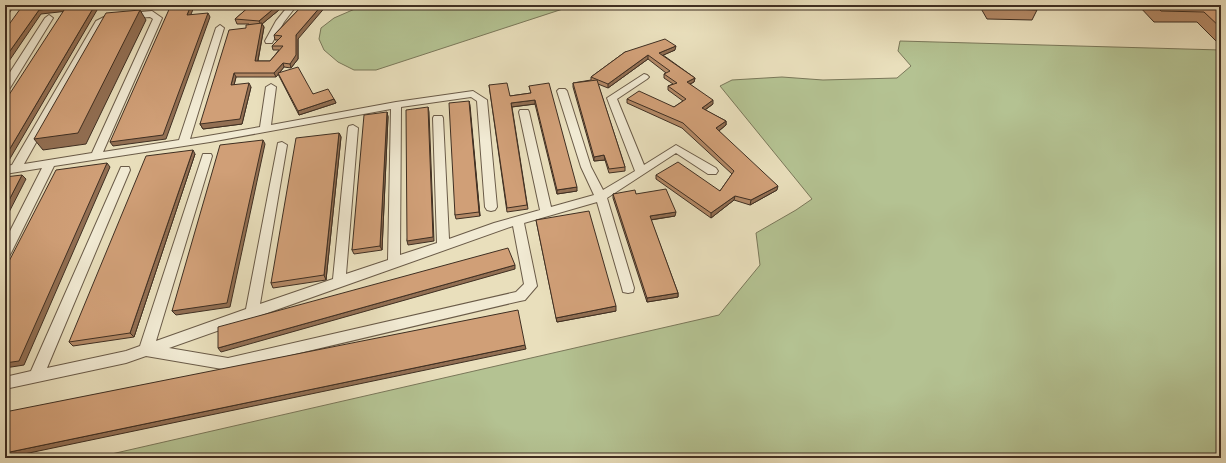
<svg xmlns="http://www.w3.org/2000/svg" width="1226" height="463" font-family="'Old Standard TT',serif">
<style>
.green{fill:#b4c292;stroke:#7a785a}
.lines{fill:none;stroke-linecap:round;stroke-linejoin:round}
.service-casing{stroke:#6a5b48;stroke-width:2}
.service{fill:#f1ead3;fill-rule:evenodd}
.wall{fill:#b38966;stroke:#3f2f22}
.shaded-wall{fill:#926f53;stroke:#3f2f22}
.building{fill:#d09f77;stroke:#3f2f22}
</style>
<rect width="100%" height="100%" fill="#e9dfbc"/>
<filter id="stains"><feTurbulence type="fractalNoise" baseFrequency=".005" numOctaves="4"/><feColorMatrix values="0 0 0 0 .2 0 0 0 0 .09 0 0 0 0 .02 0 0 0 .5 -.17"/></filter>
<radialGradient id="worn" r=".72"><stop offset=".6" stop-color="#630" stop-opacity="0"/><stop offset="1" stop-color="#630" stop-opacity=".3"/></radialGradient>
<path class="green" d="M364,5H575L376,70H354L338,62L324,50L319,39L321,28L334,18Z
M900,41L1221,50V458H94L719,315L760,265L756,233L796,210L812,199L720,86L732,80L782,77L823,80L897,78L911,66L898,51Z"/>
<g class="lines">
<g class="service-casing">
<path id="service" d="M6,5H14L8,14L5,15Z
M289,5H297L284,22L272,43H266L265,41L276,21Z
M912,5H959L960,6L956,8L916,7Z
M152,11L162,18L103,152L179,140L216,28L220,25L224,28L190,139L260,127L266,87L271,84L276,87L271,125L396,102L473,91L487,100L497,207L495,210L491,211L487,210L485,207L477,101L471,97L401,107L400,255L437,243L433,118L434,116H442L443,118L449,239L494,223L540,210L519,112L520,110H528L529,112L551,207L594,195L581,167L557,91L559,89H565L567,91L591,167L603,190L635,171L607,98L644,74L647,75L649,77L647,79L617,99L644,165L676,145L716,168L718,171L716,174H708L676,153L607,198L634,288L633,292L628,293L623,292L622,288L597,202L524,223L537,286L525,300L520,301L228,370L146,356L126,363L5,389V377L31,371L121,167H129L130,170L47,368L126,351L140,346L203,154H211L212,156L156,341L246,309L278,143L282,142L287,145L260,304L333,279L348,128L349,126L353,125L358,128L346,274L388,260L391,109L210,142L54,166L11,253L9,256L5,258V241L42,168L5,174V166L12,165L96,21L108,15ZM150,17L153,19L92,153L24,164L102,25L110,20ZM513,226L524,284L516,292L228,358L169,348Z
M49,15L53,18L10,88L5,91V80L45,18Z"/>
</g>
<use href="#service" class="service"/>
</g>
<path class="wall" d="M216,5H285L262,24L264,27L258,61H270L279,50H273L272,46L278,40H275L274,35L303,5L298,39V59L291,68L284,67L280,72L313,94L334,99L336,103L299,115L278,74L276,77H236L234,85L251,87L242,124L203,129L200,124L246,28L249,24H237L235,19L248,8Z
M979,5H1034L1037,10L1032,20L987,19Z
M1138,5H1217L1221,8V42H1217L1197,22H1154Z
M675,50L663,55L695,78L694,82L690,84L713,104L705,110L726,121V125L719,131L777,190L750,205L734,200L711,218L656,179V175L720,191L732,174L682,128L627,103V99L674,107L683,101L668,90V86L673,84L664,78V74L666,73L648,59L608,88L598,84L625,167V171L609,173L605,160L594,161L573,87V83L591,80V77L625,52Z
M489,85L510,96L531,93L529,86L577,191L557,194L535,104L512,107L528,209L507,212Z
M469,101L480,216L456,219L455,215Z
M387,112L388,117L382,250L354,254L352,250Z
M339,133L341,137L326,280L273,288L271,283Z
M195,154L134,337L73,346L69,342Z
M613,194H636L675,216L651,220L678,293V297L647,302L613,198Z
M536,220L616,311L557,322Z"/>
<path class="shaded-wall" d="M95,5H100L8,162L5,163V157Z
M191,5H193L194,7L189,19L187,15Z
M278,5H285L262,24L264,27L257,65L255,61L261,25L259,21Z
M322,5H327L298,39V59L291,68L290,64L296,35Z
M66,7L68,11L41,14L5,67V58L39,10Z
M140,10L146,20L86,144L43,150L34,139Z
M208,13L210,17L166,139L113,146L110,142Z
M676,46L675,50L659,57V53Z
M648,55V59L608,88V84Z
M283,63L284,67L276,77L274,73Z
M234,73L236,77L233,89L231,85Z
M695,78L694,82L686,86L687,82Z
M249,83L251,87L242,124L203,129L200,124Z
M334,99L336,103L299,115L298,111Z
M535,100V104L511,107V103Z
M713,100V104L702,112V108Z
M469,101L470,105L480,216L479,212Z
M428,107L429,112L434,241L408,245L407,241Z
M387,112L388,117L382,250L380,246Z
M726,121V125L716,133V128Z
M339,133L341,137L326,280L324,275Z
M263,140L265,144L230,307L176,315L172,311Z
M193,150L195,154L134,337L130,333Z
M604,155L605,160L594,161V157Z
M107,163L110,167L24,365L5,368V363Z
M22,175L26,179L5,220V208Z
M778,186L777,190L750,205L751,200Z
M577,187V191L557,194V190Z
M735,196L734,200L711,218V213Z
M676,212L675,216L649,220L650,216Z
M515,265V269L221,352L218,348Z
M678,293V297L647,302V298Z
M616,306V311L557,322L556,318Z
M525,345L526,349L5,458V453Z"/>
<path class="building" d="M23,5H95L5,157V101L66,7L39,10L5,58V30Z
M171,5H191L187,15L208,13L163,135L110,142Z
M251,5H278L259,21L235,19Z
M303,5H322L296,35V55L290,64L283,63L274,73H234L231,85L249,83L240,119L200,124L229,30L246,28V25L262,23L255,61H270L283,46H272L282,36L274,35Z
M990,5H1034L1037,10L992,8Z
M1155,5H1217L1221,8V28L1204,12L1161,11Z
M140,10L78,133L34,139L106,13Z
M665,39L676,46L659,53L695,78L687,82L713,100L702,108L726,121L716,128L778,186L751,200L735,196L711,213L656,175L678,162L720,191L734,171L683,123L627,99L639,91L674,107L686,99L668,86L677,83L664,74L670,71L648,55L608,84L591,77L625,52Z
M298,67L313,94L328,89L334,99L298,111L278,73Z
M597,80L625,167L609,169L604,155L594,157L573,83Z
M507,83L510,96L531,93L529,86L549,83L577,187L557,190L535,100L511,103L527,205L507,208L489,85Z
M469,101L479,212L455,215L449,103Z
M428,107L433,237L407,241L406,110Z
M387,112L380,246L352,250L364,115Z
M339,133L324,275L271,283L296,138Z
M263,140L227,303L172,311L220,145Z
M193,150L130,333L69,342L146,156Z
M107,163L19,361L5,363V269L56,170Z
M22,175L5,208V177Z
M666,189L676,212L650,216L678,293L647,298L613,194L635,190L636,194Z
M589,211L616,306L556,318L536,220Z
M508,248L515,265L218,348V327Z
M518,310L525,345L5,453V412Z"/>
<rect width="1226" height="463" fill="none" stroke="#e9dfbc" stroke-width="20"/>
<rect x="6" y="6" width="1214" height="451" fill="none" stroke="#3f2f22" stroke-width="2"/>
<rect x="10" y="10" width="1206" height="443" fill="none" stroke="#3f2f22"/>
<rect width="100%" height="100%" filter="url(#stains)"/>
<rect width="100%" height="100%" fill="url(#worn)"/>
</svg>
